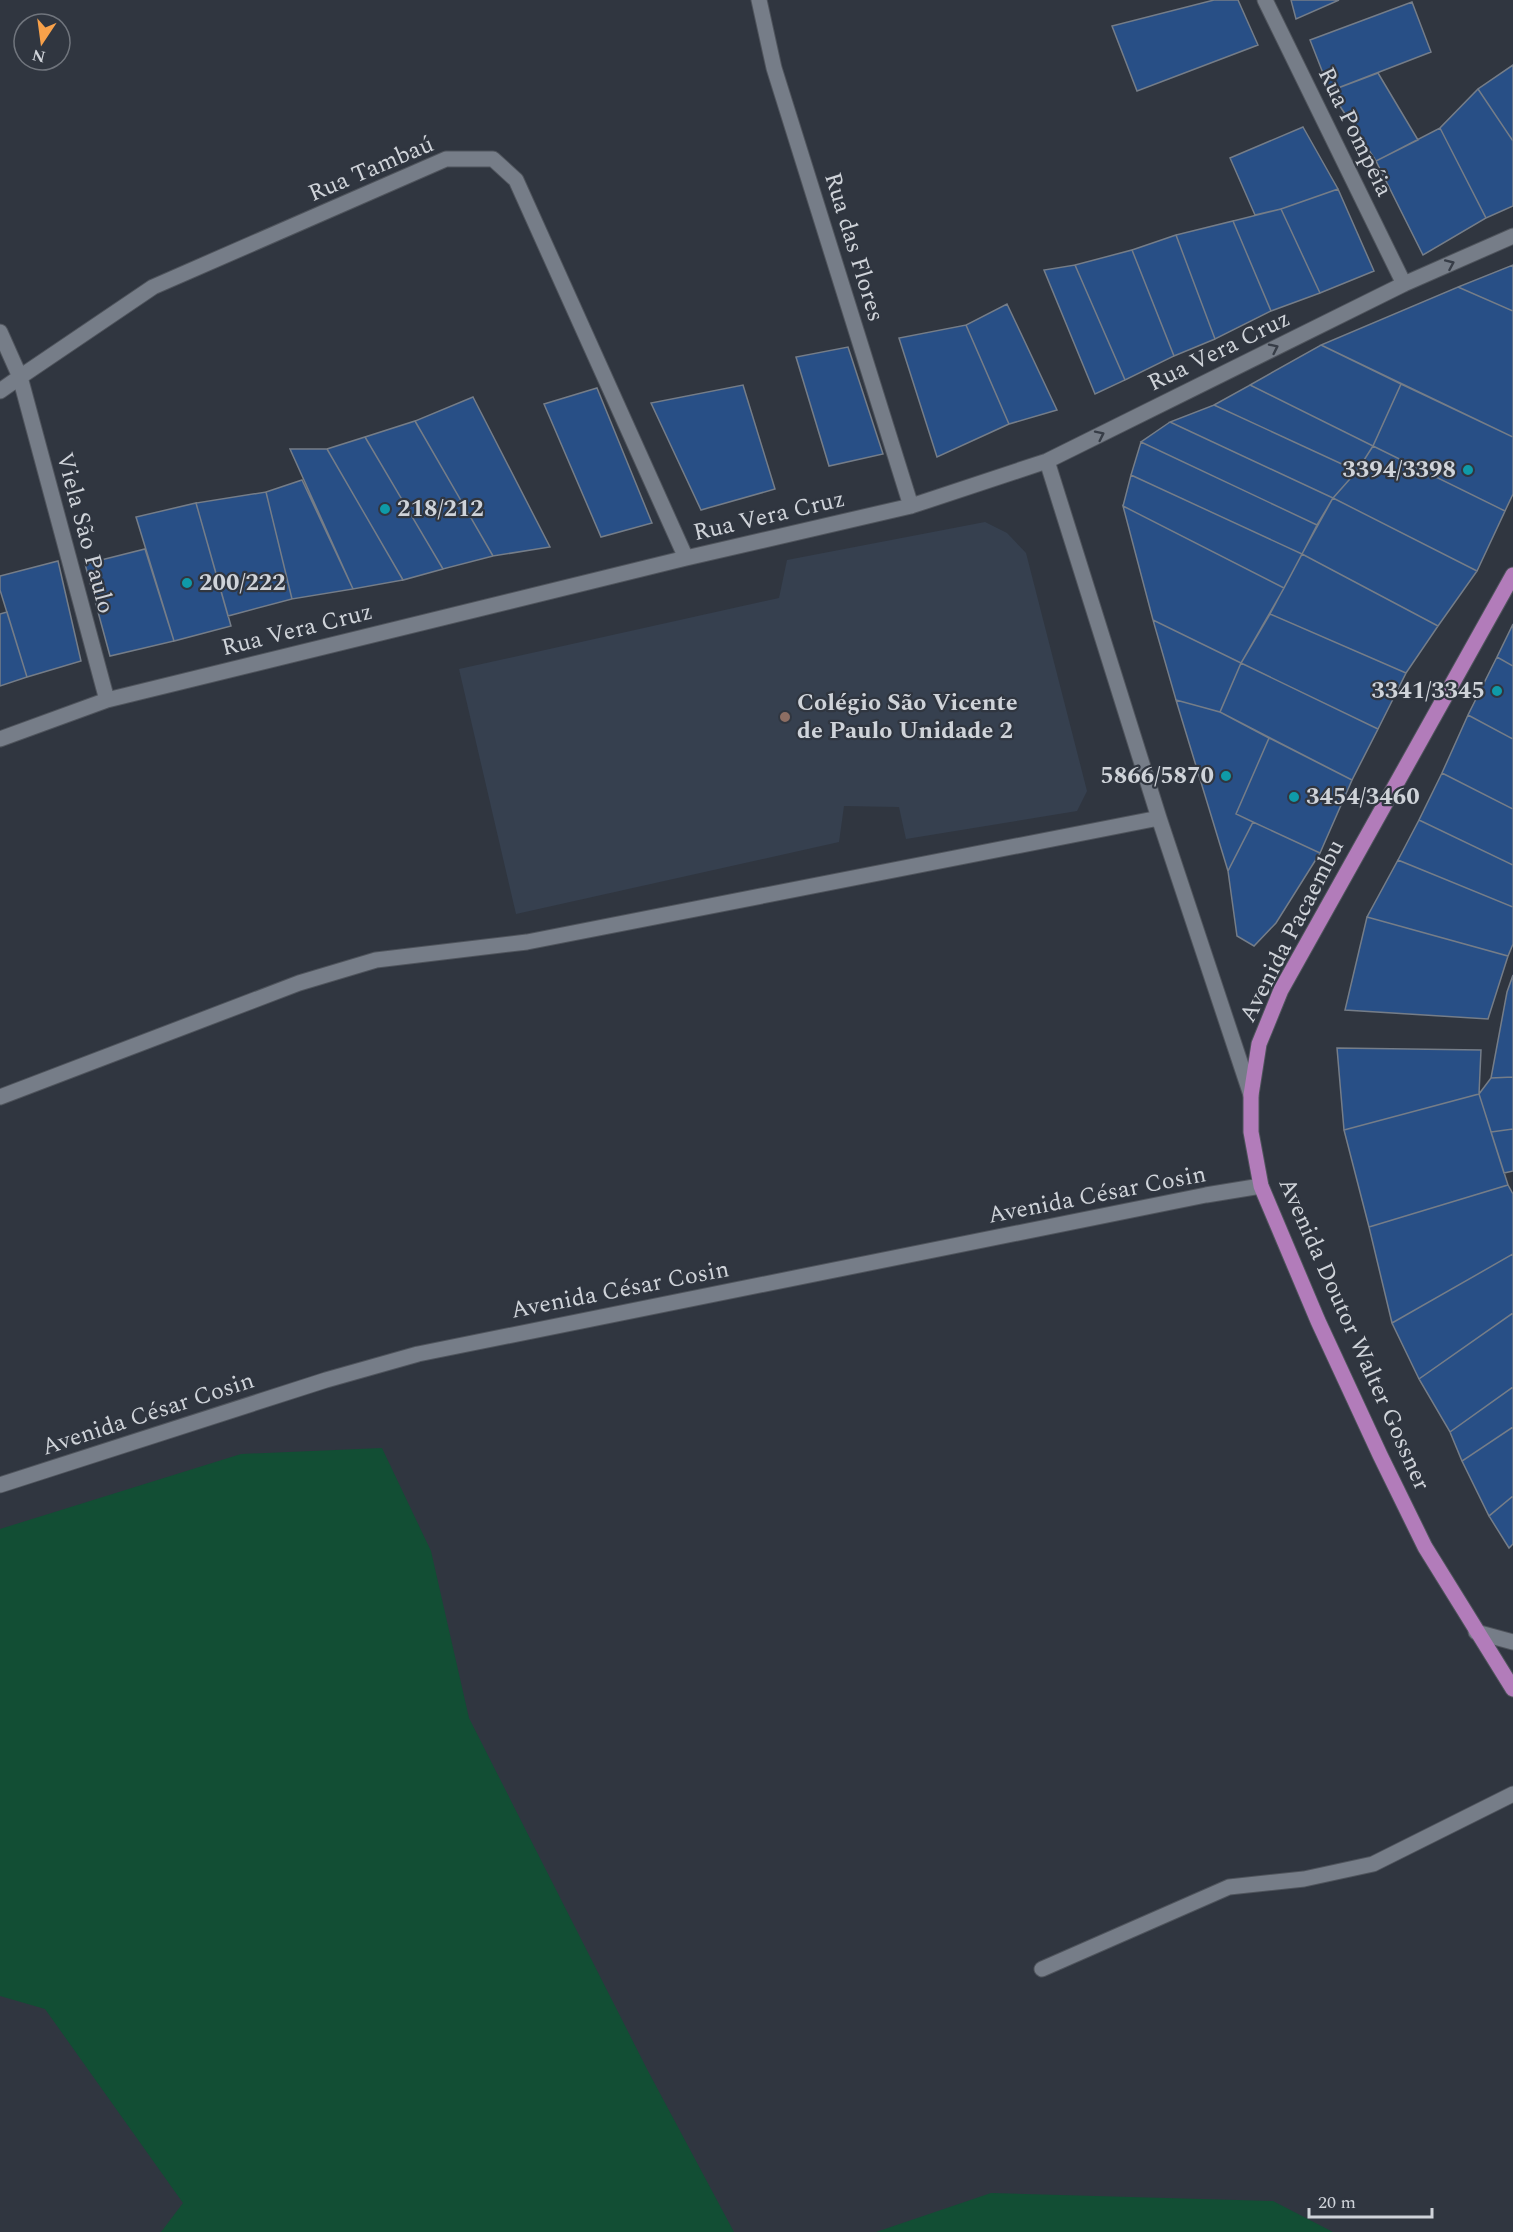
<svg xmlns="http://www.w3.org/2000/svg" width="1513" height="2232" font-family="Spectral,serif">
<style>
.built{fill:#36404f}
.green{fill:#124e34}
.building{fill:#284f86;stroke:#757d88;stroke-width:1.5}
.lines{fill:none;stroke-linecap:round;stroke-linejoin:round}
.minor-casing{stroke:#4f545c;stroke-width:17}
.major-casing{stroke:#4f545c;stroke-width:17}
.minor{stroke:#767d88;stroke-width:15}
.major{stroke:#b27cba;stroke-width:15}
.oneway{stroke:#373d47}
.culture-dot{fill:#0f9aa8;stroke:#303640;stroke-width:2}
.education-dot{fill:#8d6e63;stroke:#303640;stroke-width:2}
.labels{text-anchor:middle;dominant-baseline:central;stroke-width:4.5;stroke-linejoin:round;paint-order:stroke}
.street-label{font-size:24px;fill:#cfd3d9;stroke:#303640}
.poi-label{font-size:24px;font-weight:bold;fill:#cfd3d9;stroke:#303640;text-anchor:start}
</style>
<rect width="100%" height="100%" fill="#303640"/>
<path class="built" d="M985,522L1007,533L1026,553L1087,791L1077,811L906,839L899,807L844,806L839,842L516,914L459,669L779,598L787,560Z"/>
<path class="green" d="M382,1448L431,1551L469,1718L648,2071L734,2232H161L183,2203L45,2009L0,1996V1529L241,1454Z
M991,2193L1273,2201L1333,2232H876Z"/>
<path class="building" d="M1214,0H1238L1258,45L1137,91L1112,26Z
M1291,0H1339L1296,19Z
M1412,2L1431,52L1330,91L1310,40Z
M1513,65V141L1478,89Z
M1378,73L1418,140L1376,161L1330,91Z
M1478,89L1513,141V206L1486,218L1440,128Z
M1303,127L1338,189L1281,209L1255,215L1230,158Z
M1440,128L1486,218L1423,255L1376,161Z
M1338,189L1374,271L1320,293L1281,209Z
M1281,209L1320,293L1271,311L1233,221Z
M1233,221L1271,311L1215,339L1176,235Z
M1176,235L1215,339L1174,356L1132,250Z
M1132,250L1174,356L1125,380L1075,265Z
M1075,265L1125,380L1095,394L1044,270Z
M1513,265V311L1458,287Z
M1458,287L1513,311V437L1321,345Z
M1007,304L1057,410L1009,424L966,325Z
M966,325L1009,424L937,457L899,338Z
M1321,345L1401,384L1373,446L1250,385Z
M848,347L883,454L829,466L796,357Z
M1401,384L1513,437V494L1505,511L1373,446Z
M743,385L775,489L701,510L651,403Z
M1250,385L1373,446L1357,471L1214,405Z
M597,388L652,523L601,537L544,404Z
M473,397L550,547L493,556L415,421Z
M1214,405L1357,471L1333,498L1170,422Z
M415,421L493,556L443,569L365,437Z
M1170,422L1333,498L1317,525L1141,442Z
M365,437L443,569L403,580L327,449Z
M1141,442L1317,525L1302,554L1131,475Z
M1373,446L1505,511L1477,571L1333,498L1357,471Z
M290,449H327L403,580L353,589Z
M1131,475L1302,554L1284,588L1123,506Z
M302,480L353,589L292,599L266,492Z
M266,492L292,599L228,616L196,503Z
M1333,498L1477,571L1438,626L1302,554Z
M196,503L231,626L174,641L136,517Z
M1123,506L1284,588L1241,663L1153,620Z
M145,549L174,641L110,656L85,564Z
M1302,554L1438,626L1406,673L1270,614Z
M58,561L81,661L27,677L0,590V576Z
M7,612L27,677L0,686V614Z
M1270,614L1406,673L1378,729L1241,663Z
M1153,620L1241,663L1220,712L1176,700Z
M1513,624V666L1497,657Z
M1497,657L1513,666V739L1468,715Z
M1241,663L1378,729L1352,780L1220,712Z
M1176,700L1220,712L1269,738L1236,814L1253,822L1228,871Z
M1468,715L1513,739V809L1442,773Z
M1269,738L1352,780L1320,853L1236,814Z
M1442,773L1513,809V865L1419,820Z
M1419,820L1513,865V907L1398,860Z
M1253,822L1320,853L1276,923L1254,946L1237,936L1228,871Z
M1398,860L1513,907V944L1508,956L1367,917Z
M1367,917L1508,956L1488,1019L1345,1010Z
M1513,975V1077L1491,1078L1507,992Z
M1337,1048L1481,1050L1479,1094L1344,1130Z
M1513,1077V1129L1491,1132L1479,1094L1491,1078Z
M1479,1094L1508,1185L1369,1227L1344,1130Z
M1513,1129V1171L1504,1173L1491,1132Z
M1508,1185L1513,1194V1254L1392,1323L1369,1227Z
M1513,1254V1313L1419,1379L1392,1323Z
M1513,1313V1387L1450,1432L1419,1379Z
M1513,1387V1427L1462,1461L1450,1432Z
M1513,1427V1496L1489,1516L1462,1461Z
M1513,1496V1544L1509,1548L1489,1516Z"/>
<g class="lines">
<g class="minor-casing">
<path id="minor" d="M759,0L774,68L911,506
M1265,0L1404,284
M0,332L20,377L153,287L446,159H493L516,180L686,558
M0,391L20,377L107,700
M1047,461L1159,818L1251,1095
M0,739L107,700L686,558L911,506L1047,461L1404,284L1513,236
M0,1097L299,983L376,960L527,942L1159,818
M0,1485L326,1380L418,1354L1206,1195L1261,1186
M1476,1632L1513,1642
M1042,1969L1229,1887L1304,1879L1373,1864L1513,1794"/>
</g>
<g class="major-casing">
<path id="major" d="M1513,575L1281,990L1259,1044L1251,1095V1132L1261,1186L1318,1321L1380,1455L1425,1547L1513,1689"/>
</g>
<use href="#minor" class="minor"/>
<use href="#major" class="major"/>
</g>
<defs><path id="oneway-chevron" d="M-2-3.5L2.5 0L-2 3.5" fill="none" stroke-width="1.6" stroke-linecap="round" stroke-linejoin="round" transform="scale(1.5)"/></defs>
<g class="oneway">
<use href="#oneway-chevron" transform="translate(1450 264) rotate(-24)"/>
<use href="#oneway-chevron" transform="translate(1274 348) rotate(-26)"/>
<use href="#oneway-chevron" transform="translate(1100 435) rotate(-26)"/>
</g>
<g class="culture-dot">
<circle cx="1468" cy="470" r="6"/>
<circle cx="385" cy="509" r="6"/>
<circle cx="187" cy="583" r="6"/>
<circle cx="1497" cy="691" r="6"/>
<circle cx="1226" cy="776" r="6"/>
<circle cx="1294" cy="797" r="6"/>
</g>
<circle class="education-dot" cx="785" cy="717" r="6"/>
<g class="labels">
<g class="street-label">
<text transform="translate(1355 132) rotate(64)">Rua Pompéia</text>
<text transform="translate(371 169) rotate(-23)">Rua Tambaú</text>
<text transform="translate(854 247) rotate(73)">Rua das Flores</text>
<text transform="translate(1219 351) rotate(-26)">Rua Vera Cruz</text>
<text transform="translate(769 516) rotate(-13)">Rua Vera Cruz</text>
<text transform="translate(85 533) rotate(75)">Viela São Paulo</text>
<text transform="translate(297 630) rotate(-14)">Rua Vera Cruz</text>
<text transform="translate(1292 931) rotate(-63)">Avenida Pacaembu</text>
<text transform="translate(1097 1195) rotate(-11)">Avenida César Cosin</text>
<text transform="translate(620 1290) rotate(-11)">Avenida César Cosin</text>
<text transform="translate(1354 1334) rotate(66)">Avenida Doutor Walter Gossner</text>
<text transform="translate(148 1414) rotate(-18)">Avenida César Cosin</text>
</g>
<g class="poi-label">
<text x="1456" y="470" text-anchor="end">3394/3398</text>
<text x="397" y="509">218/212</text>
<text x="199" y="583">200/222</text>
<text x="1485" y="691" text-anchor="end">3341/3345</text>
<text x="797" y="703">Colégio São Vicente<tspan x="797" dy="28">de Paulo Unidade 2</tspan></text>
<text x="1214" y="776" text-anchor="end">5866/5870</text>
<text x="1306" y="797">3454/3460</text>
</g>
</g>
<g transform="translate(42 42) rotate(193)"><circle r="28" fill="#303640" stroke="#70757d" stroke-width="1.5"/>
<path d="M0-4.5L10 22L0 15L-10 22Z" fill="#f8a14a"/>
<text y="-9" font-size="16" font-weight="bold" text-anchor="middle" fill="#cfd3d9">N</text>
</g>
<path d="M1309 2208v9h123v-9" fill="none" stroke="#cfd3d9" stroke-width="3"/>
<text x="1318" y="2208" font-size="18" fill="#cfd3d9" stroke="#303640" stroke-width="4.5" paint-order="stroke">20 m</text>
</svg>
